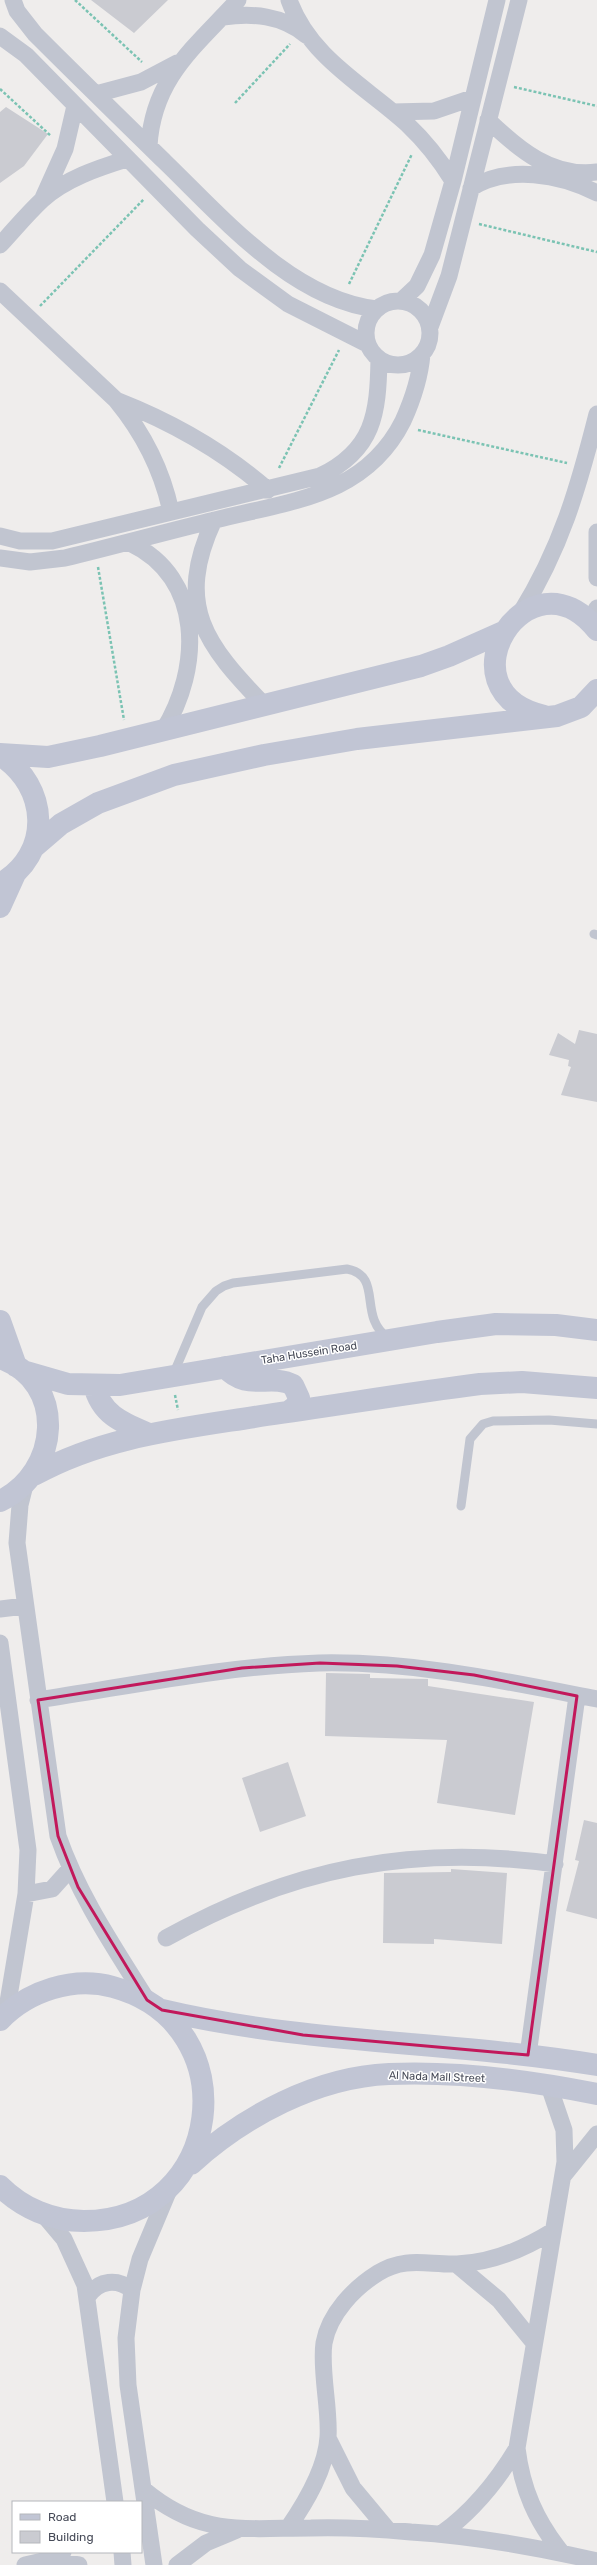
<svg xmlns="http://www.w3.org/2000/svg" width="597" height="2565" font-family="Rubik,sans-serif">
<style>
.building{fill:#cacbd1}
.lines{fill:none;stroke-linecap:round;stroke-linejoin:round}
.path{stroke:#7bc3b3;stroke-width:2.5;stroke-dasharray:3 2;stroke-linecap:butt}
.lane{stroke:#c1c5d0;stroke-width:9}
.street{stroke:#c1c5d0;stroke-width:17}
.secondary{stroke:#c1c5d4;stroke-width:22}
.marked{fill:none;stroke:#c2185b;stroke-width:3;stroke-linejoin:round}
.labels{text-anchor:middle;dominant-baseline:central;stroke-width:3;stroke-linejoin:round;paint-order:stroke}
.street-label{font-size:11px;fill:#474b58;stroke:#fff}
</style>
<rect width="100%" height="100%" fill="#efedec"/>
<path class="building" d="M91,0H168L134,33Z
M6,107L48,134L24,166L0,183V112Z
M579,1030L597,1034V1102L561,1095L571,1067L568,1066L569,1060L549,1055L558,1033L575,1044Z
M326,1673L370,1674V1678L428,1679V1686L534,1702L515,1815L437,1803L447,1740L325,1736Z
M288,1762L306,1816L260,1832L242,1778Z
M584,1820L597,1823V1919L566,1911L579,1861L575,1860Z
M451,1869L507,1873L502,1944L434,1939V1944L383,1943L384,1873L451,1872Z"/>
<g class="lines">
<path class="path" d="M75,0L142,62
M514,87L597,106
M0,89L51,136
M235,103L290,44
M479,224L597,252
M349,284L412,154
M40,306L144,199
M418,430L567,463
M279,468L339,350
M98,567L124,720
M175,1395L178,1410"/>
<path class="lane" d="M594,934L597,935
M173,1375L202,1307L216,1291L224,1286L233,1283L347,1269C384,1276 357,1316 388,1338
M461,1506L470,1439L483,1424L493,1421L549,1420L597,1424"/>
<path class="street" d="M13,0L17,11L35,34C78,77 121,119 165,162C222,217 293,300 377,309
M289,0C310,58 364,85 407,124C425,141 440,160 453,181
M223,17C253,13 281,15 306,35
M0,36L26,55L197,229L240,269L288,304L367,344
M96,94L141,82L177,63
M393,112L434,111L472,98
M488,120C518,149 552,178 597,172
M149,146C153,78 195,47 238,0
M471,188C508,165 560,174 597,193
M43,198L65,149L75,106
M0,245C14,230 27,214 42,200C65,179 98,168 127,159
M0,291L116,400C144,434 162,469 171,512
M366 333a32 32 0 1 1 64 0a32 32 0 1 1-64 0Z
M401,301L417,286L432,255L453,181L497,0
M430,327L449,276L519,0
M118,401C174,423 223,451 268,490
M214,520C174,606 206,645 265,706
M597,532V578
M0,536L20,541H52L320,476C374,450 378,414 379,359
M130,543C204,578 202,668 163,731
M0,558L30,562L65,558C115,546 165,532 215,520C289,501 365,497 403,421C413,399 420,378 422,354
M520,614C561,548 578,489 597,414
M590,620L597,608
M25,1485L20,1505L17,1543L58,1836C79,1896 114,1947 147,2000
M0,1609L25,1606
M0,1643L28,1850L26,1894L6,2014
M38,1700C131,1686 225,1666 319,1663C413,1661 505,1681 597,1699
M26,1894L52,1889L70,1869
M166,1938C291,1868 413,1844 555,1864
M528,2055L577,1696
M549,2086L564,2130L565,2162L517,2448C522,2489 536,2521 562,2553
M564,2175L597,2134
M43,2214L64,2239L85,2285L115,2502
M456,2264L499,2300L534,2343
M88,2296C99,2280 117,2278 132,2290
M328,2438L353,2488L388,2530
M143,2489C200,2537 242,2528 311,2528C345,2527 378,2529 411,2532C474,2536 536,2547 597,2561
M288,2528C306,2502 326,2469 328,2437C330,2409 320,2370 324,2343C329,2314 354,2288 378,2273C406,2256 427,2265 457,2264C492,2263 524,2249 553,2231
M441,2534C473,2511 496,2483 517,2448
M122,2552L123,2565
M47,2560L79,2565
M25,2565L47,2560L63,2552
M154,2565L128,2385L126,2338L132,2290L140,2259L171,2185
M177,2565L206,2543L237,2530"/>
<path class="secondary" d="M544,716C436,691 530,545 597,630
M0,754L48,757L100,746L421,666L449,656L503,632
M0,755C49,786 53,854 0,884
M33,848L61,824L98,803L174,775L264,755L357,739L557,716L581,707L597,690
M0,907L15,874
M0,1321L16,1366
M0,1358C68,1382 60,1473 0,1501
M225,1367C247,1392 270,1373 293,1385L299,1398L296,1406L288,1412
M23,1371L68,1384L120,1385L437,1332L496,1324L556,1325L597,1330
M94,1385C101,1415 123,1423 149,1434
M34,1475C106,1435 187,1428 267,1415C338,1405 409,1393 480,1384L522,1382L597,1388
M162,2010C305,2044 452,2041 597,2065
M0,2020C28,1991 73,1976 113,1987C250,2024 224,2221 84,2221C52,2221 22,2208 0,2186
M191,2164C244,2116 317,2077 389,2074C456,2071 532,2081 597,2094"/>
</g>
<path class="marked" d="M320,1663L397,1666L474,1675L577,1696L528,2055L303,2035L162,2010L147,2000L78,1887L58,1836L38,1700L242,1668Z"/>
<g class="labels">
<g class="street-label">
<text transform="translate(309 1353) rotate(-9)">Taha Hussein Road</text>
<text transform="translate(437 2077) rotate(2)">Al Nada Mall Street</text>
</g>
</g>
<rect x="12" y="2501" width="130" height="52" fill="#ffffff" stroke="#b5b7bc"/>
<rect x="20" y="2514" width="20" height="6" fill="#c1c5d4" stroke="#b5b7bc"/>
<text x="48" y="2521" font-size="12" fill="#474b58">Road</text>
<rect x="20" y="2531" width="20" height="12" fill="#cacbd1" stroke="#b5b7bc"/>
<text x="48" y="2541" font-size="12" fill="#474b58">Building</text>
</svg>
